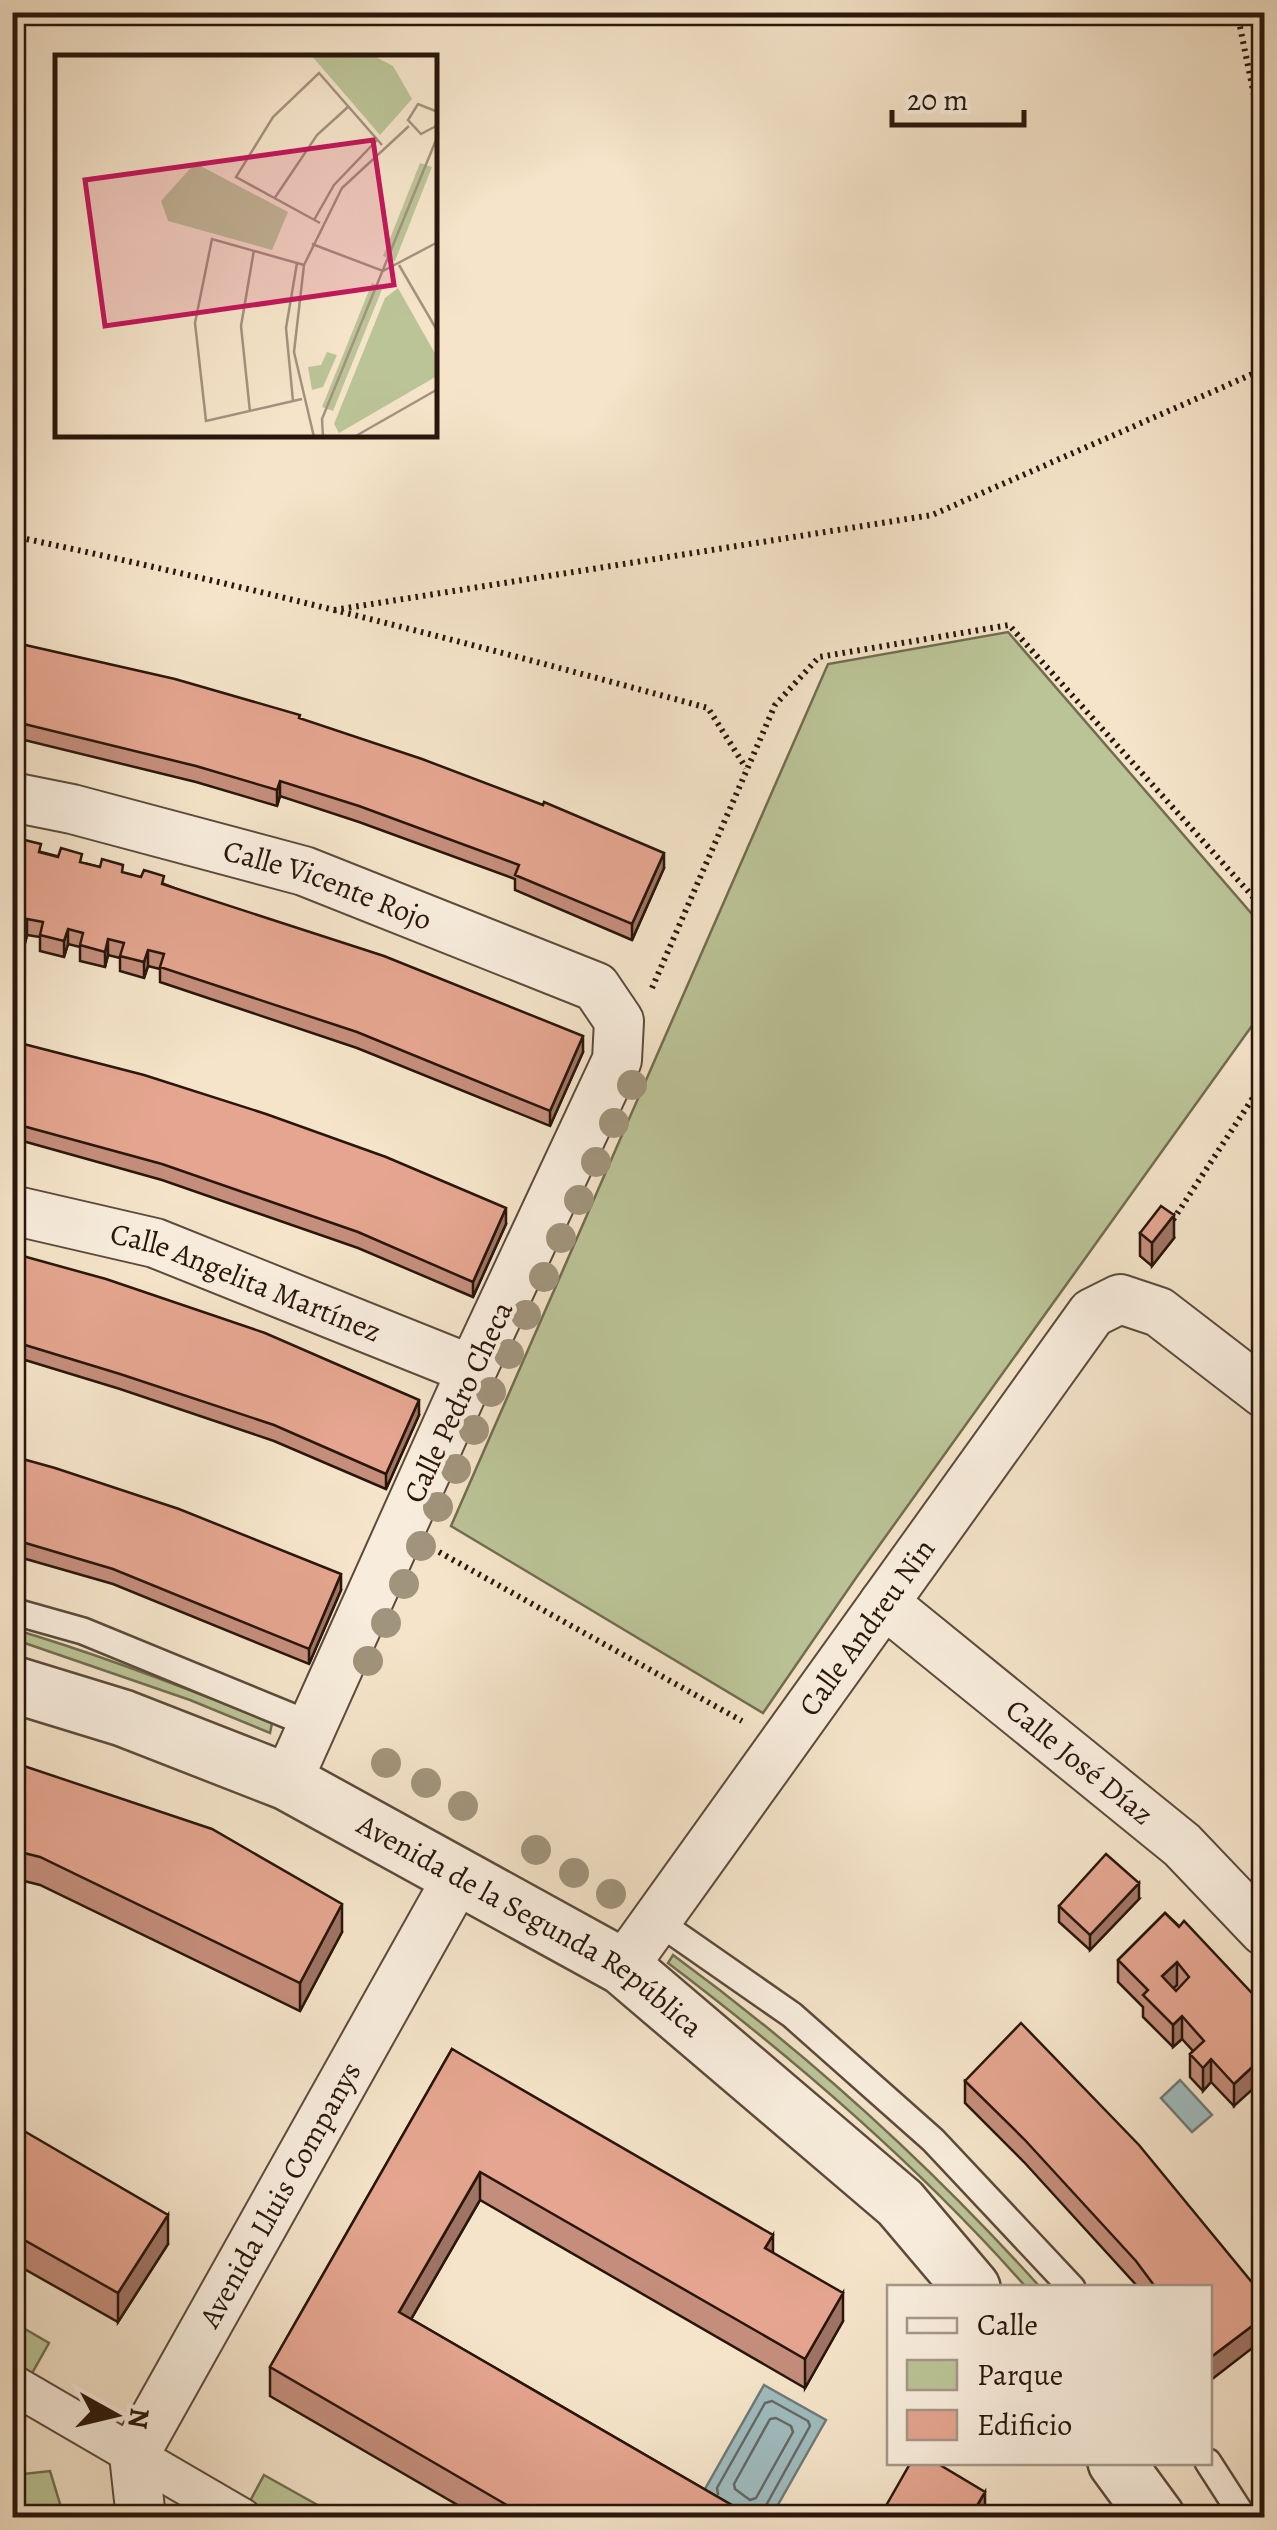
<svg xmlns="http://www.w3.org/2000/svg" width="1277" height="2530" font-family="Alegreya,serif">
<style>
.green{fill:#bbc497;stroke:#726d51;stroke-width:2.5}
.water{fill:#9fbcbf;stroke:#707a77;stroke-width:2.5}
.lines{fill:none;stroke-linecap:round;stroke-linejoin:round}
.shore{stroke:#646965;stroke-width:2.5}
.service-casing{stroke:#5c4a3b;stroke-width:30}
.pedestrian-casing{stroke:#5c4a3b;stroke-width:42}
.minor-casing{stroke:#5c4a3b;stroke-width:52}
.tertiary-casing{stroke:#5c4a3b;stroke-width:60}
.path{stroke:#29160b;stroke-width:6;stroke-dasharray:2.5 5;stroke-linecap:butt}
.service{stroke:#f8eddd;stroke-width:25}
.pedestrian{stroke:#f8eddd;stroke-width:38}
.minor{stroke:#f8eddd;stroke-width:48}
.tertiary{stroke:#f8eddd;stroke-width:55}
.tree{fill:#a1947c}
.wall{fill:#c58e7c;stroke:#29160b;stroke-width:2.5}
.shaded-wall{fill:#a07465;stroke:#29160b;stroke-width:2.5}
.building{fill:#e5a590;stroke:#29160b;stroke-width:2.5;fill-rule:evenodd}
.labels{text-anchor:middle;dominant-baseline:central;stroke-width:9;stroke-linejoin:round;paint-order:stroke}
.street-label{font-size:30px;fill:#29160b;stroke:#f8eddd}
.inset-road{fill:none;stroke:#a3927e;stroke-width:2.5}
.view{fill:#c2185b;fill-opacity:0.15;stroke:#c2185b;stroke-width:5}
.inset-edge{fill:none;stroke:#29160b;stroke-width:5}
</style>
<rect width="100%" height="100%" fill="#f5e4ca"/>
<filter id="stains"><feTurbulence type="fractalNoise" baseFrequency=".002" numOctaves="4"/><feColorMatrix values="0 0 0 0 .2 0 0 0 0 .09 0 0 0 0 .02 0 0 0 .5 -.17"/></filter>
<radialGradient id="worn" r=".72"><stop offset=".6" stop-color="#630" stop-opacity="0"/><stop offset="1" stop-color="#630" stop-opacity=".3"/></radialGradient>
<path class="green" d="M1008,632L1264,928V1009L858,1575L763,1713L451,1526L828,664Z
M13,1629C101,1655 187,1688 272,1723L270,1733L190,1700L13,1639Z
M673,1955C807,2053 929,2164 1040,2287H1026C919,2166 797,2061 668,1963Z
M13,2322L49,2343L13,2407Z
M50,2471L64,2517H13V2475Z
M264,2475L339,2517L241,2518Z"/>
<path class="water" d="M1180,2080L1212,2115L1192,2132L1161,2098Z
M764,2385L826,2420L771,2517H739L701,2496Z"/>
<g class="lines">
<path class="shore" d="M776,2418L791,2426L793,2432L756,2498L750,2500L735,2489L734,2484L770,2419Z
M718,2494L717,2488L765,2403L772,2401L808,2421L810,2426L764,2509L763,2518"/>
<g class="service-casing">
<path id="service" d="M12,1611L83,1631L312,1725
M657,1921L792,2015L933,2140L1072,2288
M1208,2462L1244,2518"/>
</g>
<g class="pedestrian-casing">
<path id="pedestrian" d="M12,2384L242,2518"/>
</g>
<g class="minor-casing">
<g id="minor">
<path id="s1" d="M12,797L72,809L304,871L596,987L619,1021L617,1060L472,1370L287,1782"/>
<path id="s2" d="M12,1210L155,1243L472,1370"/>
<path id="s3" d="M884,1603L1182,1845L1264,1931"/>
<path id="s4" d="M623,1967L1092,1313L1120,1299L1159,1312L1264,1393"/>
<path id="s5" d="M141,2518L134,2455L458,1877"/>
</g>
</g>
<g class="tertiary-casing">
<g id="tertiary">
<path id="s6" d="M12,1684L123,1718L287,1782L623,1967L900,2203L972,2288"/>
<path d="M1116,2462L1157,2518"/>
</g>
</g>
<path class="path" d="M1237,12L1264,144
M12,536C246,585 477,645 708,708L746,768
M334,610L932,515L1264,369
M652,988L775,705L819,657L1009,625L1264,909
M1169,1226L1264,1081
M439,1552L742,1721"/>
<use href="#service" class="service"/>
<use href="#pedestrian" class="pedestrian"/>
<use href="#minor" class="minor"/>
<use href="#tertiary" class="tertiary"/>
</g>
<g class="tree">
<circle cx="632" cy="1085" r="15"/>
<circle cx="614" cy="1123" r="15"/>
<circle cx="596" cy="1162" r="15"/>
<circle cx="579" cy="1200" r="15"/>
<circle cx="561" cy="1238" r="15"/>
<circle cx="544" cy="1277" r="15"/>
<circle cx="526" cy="1315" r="15"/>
<circle cx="509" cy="1354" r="15"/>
<circle cx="491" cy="1392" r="15"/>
<circle cx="474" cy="1430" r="15"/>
<circle cx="456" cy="1469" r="15"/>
<circle cx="438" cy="1507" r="15"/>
<circle cx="421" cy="1546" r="15"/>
<circle cx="404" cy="1584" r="15"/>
<circle cx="386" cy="1623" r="15"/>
<circle cx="368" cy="1661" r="15"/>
<circle cx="386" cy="1763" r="15"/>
<circle cx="426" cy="1783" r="15"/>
<circle cx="463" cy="1806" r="15"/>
<circle cx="536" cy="1850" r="15"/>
<circle cx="574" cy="1873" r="15"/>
<circle cx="611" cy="1894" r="15"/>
</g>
<path class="wall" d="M12,642L300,719L664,868L632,940L515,890V879L359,822L280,796L277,806L196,782L12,737Z
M12,837L41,852L164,884L583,1052L550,1126L357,1048L160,982V969L148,966L144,978L120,971V958L108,955L105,967L80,961V947L68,944L64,957L40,951V937L27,935L24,947L12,945Z
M12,1041L506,1224L473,1297L358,1248L162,1180L12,1138Z
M1140,1233L1174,1238L1152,1266L1140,1256Z
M12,1253L419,1415L386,1489L274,1441L120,1389L12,1356Z
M12,1456L341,1590L309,1664L113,1584L12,1555Z
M12,1762L342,1932L300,2011L40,1885L12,1878Z
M1139,1899L1090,1950L1059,1922V1906Z
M1165,1913L1264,2006L1234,2106L1211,2082L1203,2091L1190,2077V2054L1193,2051L1182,2039L1173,2047L1143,2017V2007L1118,1982V1960Z
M452,2049L773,2253L843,2321L805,2388L480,2200L411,2319L754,2518H480L270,2396V2367Z
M965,2081L1264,2297L1211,2380L1210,2378V2288H1139L1024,2162L965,2103Z
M12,2124L168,2244L118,2322L12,2262Z"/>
<path class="shaded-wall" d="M280,781V796L277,806V790Z
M664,853V868L632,940V924Z
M27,919V935L24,947V932Z
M68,929V944L64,957V941Z
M108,939V955L105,967V952Z
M148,950V966L144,978V962Z
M583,1036V1052L550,1126V1111Z
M506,1208V1224L473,1297V1282Z
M1174,1215V1238L1152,1266V1243Z
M419,1400V1415L386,1489V1474Z
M341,1574V1590L309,1664V1649Z
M1139,1883V1899L1090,1950V1935Z
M342,1904V1932L300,2011V1983Z
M1177,1962V1985L1162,1999V1976Z
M1182,2016V2039L1173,2047V2025Z
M1264,2056V2079L1234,2106V2084Z
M1211,2059V2082L1203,2091V2068Z
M480,2172V2200L399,2340V2312Z
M168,2215V2244L118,2322V2293Z
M773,2235V2263L765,2248Z
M843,2293V2321L805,2388V2359Z
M1264,2317V2339L1211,2380V2357Z
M985,2492V2518L975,2509Z"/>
<path class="building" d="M12,642L175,679L300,715L299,718L422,759L543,805L544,802L664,853L632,924L515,875L519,865L359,806L280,781L277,790L196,766L12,721Z
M12,837L41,844L39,852L58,857L61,848L82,854L80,862L100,867L102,859L123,865L122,872L141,877L144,870L164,876L162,884L384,956L583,1036L550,1111L357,1032L160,967L164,954L148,950L144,962L120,956L124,943L108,939L105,952L80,945L83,933L68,929L64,941L40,935L43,922L27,919L24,932L12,929Z
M12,1041L144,1075L266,1114L386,1157L506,1208L473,1282L358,1232L162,1164L12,1123Z
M1161,1206L1174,1215L1152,1243L1140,1233Z
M12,1253L106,1279L265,1333L419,1400L386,1474L274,1425L120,1374L12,1341Z
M12,1456L55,1468L179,1509L341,1574L309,1649L113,1569L12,1539Z
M12,1762L212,1829L342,1904L300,1983L40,1857L12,1850Z
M1106,1854L1139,1883L1090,1935L1059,1906Z
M1165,1913L1179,1927L1184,1921L1264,2006V2056L1234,2084L1211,2059L1203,2068L1190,2054L1204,2041L1182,2016L1173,2025L1143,1995L1148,1990L1118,1960ZM1177,1962L1189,1977L1176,1991L1162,1976Z
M1021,2023L1139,2145L1264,2297V2317L1211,2357L1210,2355V2288H1156L1136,2261L1024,2139L965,2081Z
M452,2049L773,2235L765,2248L843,2293L805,2359L480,2172L399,2312L754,2518H529L270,2367Z
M12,2124L168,2215L118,2293L12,2233Z
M911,2462H935L985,2492L975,2509L990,2518H894L883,2511Z"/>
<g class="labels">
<g class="street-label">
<text stroke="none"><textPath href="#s1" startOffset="328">Calle Vicente Rojo</textPath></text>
<text stroke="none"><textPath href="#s2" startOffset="245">Calle Angelita Martínez</textPath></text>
<text transform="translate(458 1402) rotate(-65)">Calle Pedro Checa</text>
<text stroke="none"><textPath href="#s4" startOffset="418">Calle Andreu Nin</textPath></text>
<text stroke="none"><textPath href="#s3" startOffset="252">Calle José Díaz</textPath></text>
<text stroke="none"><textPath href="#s6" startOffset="575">Avenida de la Segunda República</textPath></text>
<text stroke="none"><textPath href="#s5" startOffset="362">Avenida Lluis Companys</textPath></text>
</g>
</g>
<g transform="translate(55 55)">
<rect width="382" height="382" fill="#f5e4ca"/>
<path d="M256,0H317L338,11L357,44L325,80ZM140,108L233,157L217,195L113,166L106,146ZM365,108L377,112L340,206L328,201ZM317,228L328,232L278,356L267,352ZM343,233L382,302V321L284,378L279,369L330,243ZM272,297L282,300L268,332L257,335L253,312L266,310Z" fill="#bbc497"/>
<path class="inset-road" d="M383,57L363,49L353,65L366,79L383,70M219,144L262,80L294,51M259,165L279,130L323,84M265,168L181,122L218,62L264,18L327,90M257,189L328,216L383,187M344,210L383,277M247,344L151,366L140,268L157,184L249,210M238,346L231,273L242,208M195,357L186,271L199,195M259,382L239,297L249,210L287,133L354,71M268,382L267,364L381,85M299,382L383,334"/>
<path class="view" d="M318,85L339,230L50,271L30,125Z"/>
<rect width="382" height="382" class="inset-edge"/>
</g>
<rect width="1277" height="2530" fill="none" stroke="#f5e4ca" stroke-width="50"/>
<rect x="15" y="15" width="1247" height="2500" fill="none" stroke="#29160b" stroke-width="5"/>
<rect x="25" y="25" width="1227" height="2480" fill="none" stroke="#29160b" stroke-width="2.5"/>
<rect x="887" y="2285" width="325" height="180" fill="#f8eddd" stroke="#a59789" stroke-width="2.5"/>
<rect x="907" y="2318" width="50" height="15" fill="#f8eddd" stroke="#a59789" stroke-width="2.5"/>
<text x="977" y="2335" font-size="30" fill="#29160b">Calle</text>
<rect x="907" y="2360" width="50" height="30" fill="#bbc497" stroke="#a59789" stroke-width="2.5"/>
<text x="977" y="2385" font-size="30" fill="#29160b">Parque</text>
<rect x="907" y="2410" width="50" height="30" fill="#e5a590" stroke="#a59789" stroke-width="2.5"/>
<text x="977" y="2435" font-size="30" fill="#29160b">Edificio</text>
<g transform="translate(115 2415) rotate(98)" stroke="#f8eddd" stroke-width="8" paint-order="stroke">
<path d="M0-8L18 38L0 25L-18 38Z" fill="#29160b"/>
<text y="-15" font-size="28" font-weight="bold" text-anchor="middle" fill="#29160b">N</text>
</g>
<path d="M892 110v15h132v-15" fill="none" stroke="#29160b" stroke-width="5"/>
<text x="907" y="110" font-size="30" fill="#29160b" stroke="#f8eddd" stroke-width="8" paint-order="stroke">20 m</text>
<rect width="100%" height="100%" filter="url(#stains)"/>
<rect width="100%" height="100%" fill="url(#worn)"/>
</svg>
